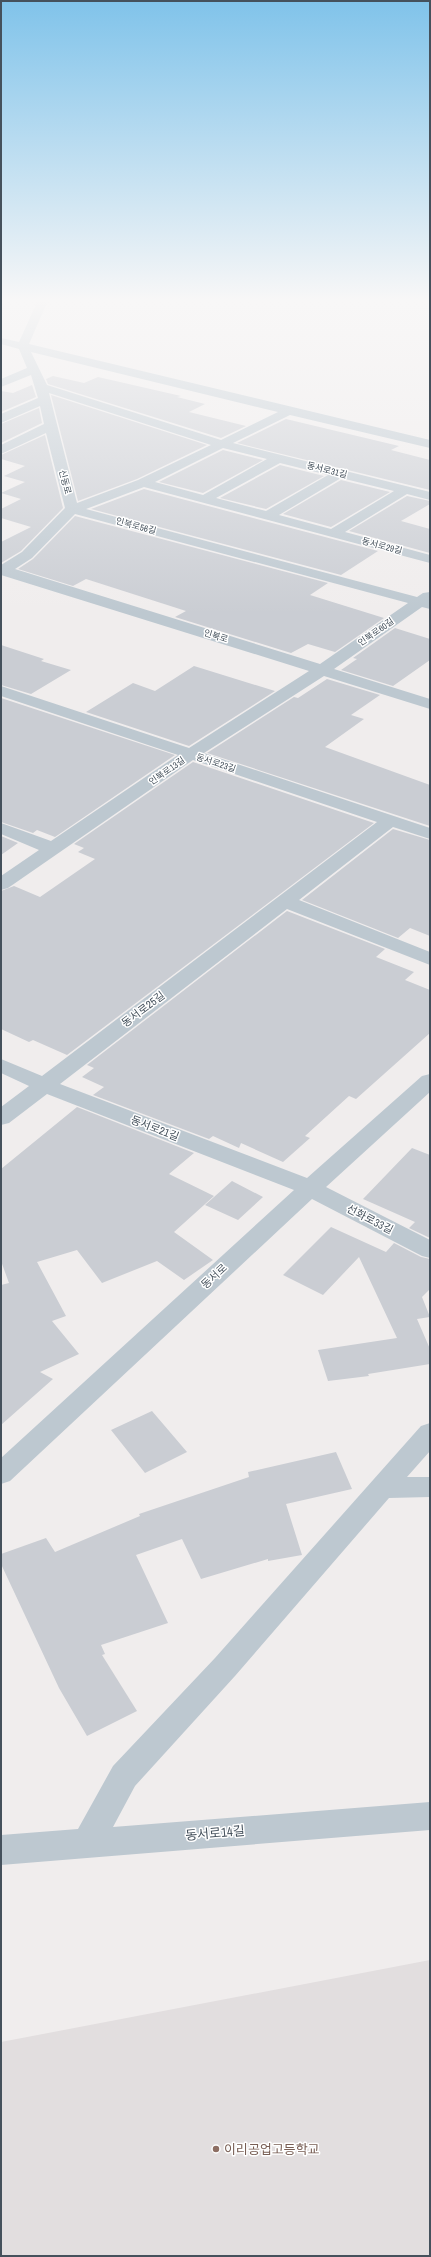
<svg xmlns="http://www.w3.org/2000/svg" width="431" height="2257" font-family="'Archivo Narrow','Noto Sans KR',sans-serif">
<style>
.education{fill:#e2dedf}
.building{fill:#cacdd3}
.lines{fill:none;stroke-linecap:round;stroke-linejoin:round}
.minor{fill:#bdc8d0;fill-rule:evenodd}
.education-dot{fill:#8d6e63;stroke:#fff;stroke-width:1.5}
.labels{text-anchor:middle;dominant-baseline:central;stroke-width:3;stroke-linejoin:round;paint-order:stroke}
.far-street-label{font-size:9px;fill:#45515c;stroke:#fff}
.street-label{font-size:11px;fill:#45515c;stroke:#fff}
.near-street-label{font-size:13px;fill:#45515c;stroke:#fff}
.near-education-label{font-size:13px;fill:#785e54;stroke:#fff;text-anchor:start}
</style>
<rect width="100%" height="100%" fill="#f0eded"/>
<path class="education" d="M430,1960V2256H1V2042Z"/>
<path class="building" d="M53,376L84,383L98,377L181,396L177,397L205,404L189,412L246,426L221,438L48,384L46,379Z
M32,385L36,397L1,412V391L13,393Z
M51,395L207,445L137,479L78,501Z
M39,408L42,423L1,443V424Z
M286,419L399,446L391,450L430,460V490L237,443Z
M45,435L63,508L21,551L1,563V542L31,527L1,518V509L21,499L1,493L25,482L4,476L25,466L1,459V455Z
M223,450L263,460L203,493L159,482Z
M280,465L324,476L266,509L220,498Z
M341,480L390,492L331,527L283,514Z
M144,489L378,551L341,575L91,509Z
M407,496L430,501V504L401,521L430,529V553L349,531Z
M75,516L328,583L310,595L384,618L335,652L308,644L291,653L175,617L186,611L86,579L73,586L18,569L33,559Z
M395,628L430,639V660L393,686L341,670L357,659L353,658Z
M1,645L44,659L41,661L71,670L31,694L1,685Z
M194,666L275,691L189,746L86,712L133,683L155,691Z
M327,679L380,695L351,715L364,719L325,747L430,785V826L207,753L294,697L298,698Z
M1,698L175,755L55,837L37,830L33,833L1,822Z
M193,762L374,823L67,1055L33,1040L29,1042L1,1029V891L14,886L40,897L95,859L78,852L84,848L74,844Z
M393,829L430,840V936L410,928L398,938L302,900Z
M1,836L18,843L1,855Z
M287,911L385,949L376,957L414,972L405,980L430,990V1033L356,1099L349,1096L305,1136L310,1138L283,1162L241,1143L239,1148L213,1136L209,1139L93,1095L104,1087L82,1077L94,1068L87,1065Z
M77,1107L194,1153L169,1174L214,1196L174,1232L213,1260L184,1280L157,1261L102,1283L77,1250L37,1262L66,1316L52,1321L79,1354L40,1372L53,1379L1,1425V1285L9,1283L1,1261V1169Z
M412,1148L430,1155V1238L409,1228L415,1222L363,1199Z
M232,1181L263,1197L238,1220L205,1205Z
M331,1227L386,1252L394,1243L421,1257L430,1259V1289L422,1297L430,1317L417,1319L430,1349V1364L368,1374L369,1376L328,1381L318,1350L397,1338L359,1257L323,1295L283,1275Z
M152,1411L187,1452L145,1473L111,1430Z
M336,1452L352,1489L286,1504L302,1555L268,1561V1559L201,1579L182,1539L136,1555L168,1623L101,1645L105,1654L102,1655L137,1711L87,1736L59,1688L1,1564V1554L46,1538L55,1552L140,1516L139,1514L249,1477L248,1472Z"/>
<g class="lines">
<path class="minor" d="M39,298H49L29,344L430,440V448L290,415L233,443L430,492V500L407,494L345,532L430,555V563L144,487L86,509L417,597L423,593L430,592V609L422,607L334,669L430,699V709L324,676L204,753L430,828V839L393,827L299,900L430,952V965L287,909L60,1084L307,1178L422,1076L430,1074V1092L326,1187L430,1240V1258L422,1256L312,1199L10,1481L1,1484V1458L294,1190L47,1094L9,1123L1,1125V1107L29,1086L1,1073V1059L42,1076L377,822L193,760L8,888L1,890V876L39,850L1,834V823L51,841L178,755L1,696V686L189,748L309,671L1,575V565L22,552L65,508L46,433L1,454V445L44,424L40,406L1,423V414L38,398L31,375L1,387V379L27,368L19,349L1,344V338L19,342ZM31,352L278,412L221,440L47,385ZM49,393L211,445L138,480L77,503ZM223,448L267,459L203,495L155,482ZM280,463L328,475L266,511L216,498ZM341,478L394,491L331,529L279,515ZM75,514L408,603L320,664L15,569L32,558Z
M430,1423V1451L407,1477H430V1497L389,1498L235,1676L135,1786L113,1827L430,1802V1830L1,1865V1835L78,1829L113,1766L215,1658L421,1426Z"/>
</g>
<linearGradient id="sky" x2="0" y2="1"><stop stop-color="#80c3ea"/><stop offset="0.49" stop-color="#f8f7f7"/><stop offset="1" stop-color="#f8f7f7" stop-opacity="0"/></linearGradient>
<rect width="431" height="614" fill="url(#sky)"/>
<circle class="education-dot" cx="216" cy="2149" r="4"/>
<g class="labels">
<g class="far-street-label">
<text transform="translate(327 470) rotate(14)">동서로31길</text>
<text transform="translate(65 482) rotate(75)">신동로</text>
<text transform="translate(136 526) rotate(15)">인북로56길</text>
<text transform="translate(382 546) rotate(15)">동서로29길</text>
<text transform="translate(376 632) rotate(-35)">인북로60길</text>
<text transform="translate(216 636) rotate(17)">인북로</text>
<text transform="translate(216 763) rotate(18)">동서로23길</text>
<text transform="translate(167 771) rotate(-35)">인북로13길</text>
</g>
<g class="street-label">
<text transform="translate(143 1009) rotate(-37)">동서로25길</text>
<text transform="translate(155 1128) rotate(21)">동서로21길</text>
<text transform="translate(370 1219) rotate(27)">선화로33길</text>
<text transform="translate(214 1276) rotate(-43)">동서로</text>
</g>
<g class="near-street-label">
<text transform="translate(215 1833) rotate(-5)">동서로14길</text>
</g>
<g class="near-education-label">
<text x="224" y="2149">이리공업고등학교</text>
</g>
</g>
<rect width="431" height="2257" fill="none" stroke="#45515c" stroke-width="4"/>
</svg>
